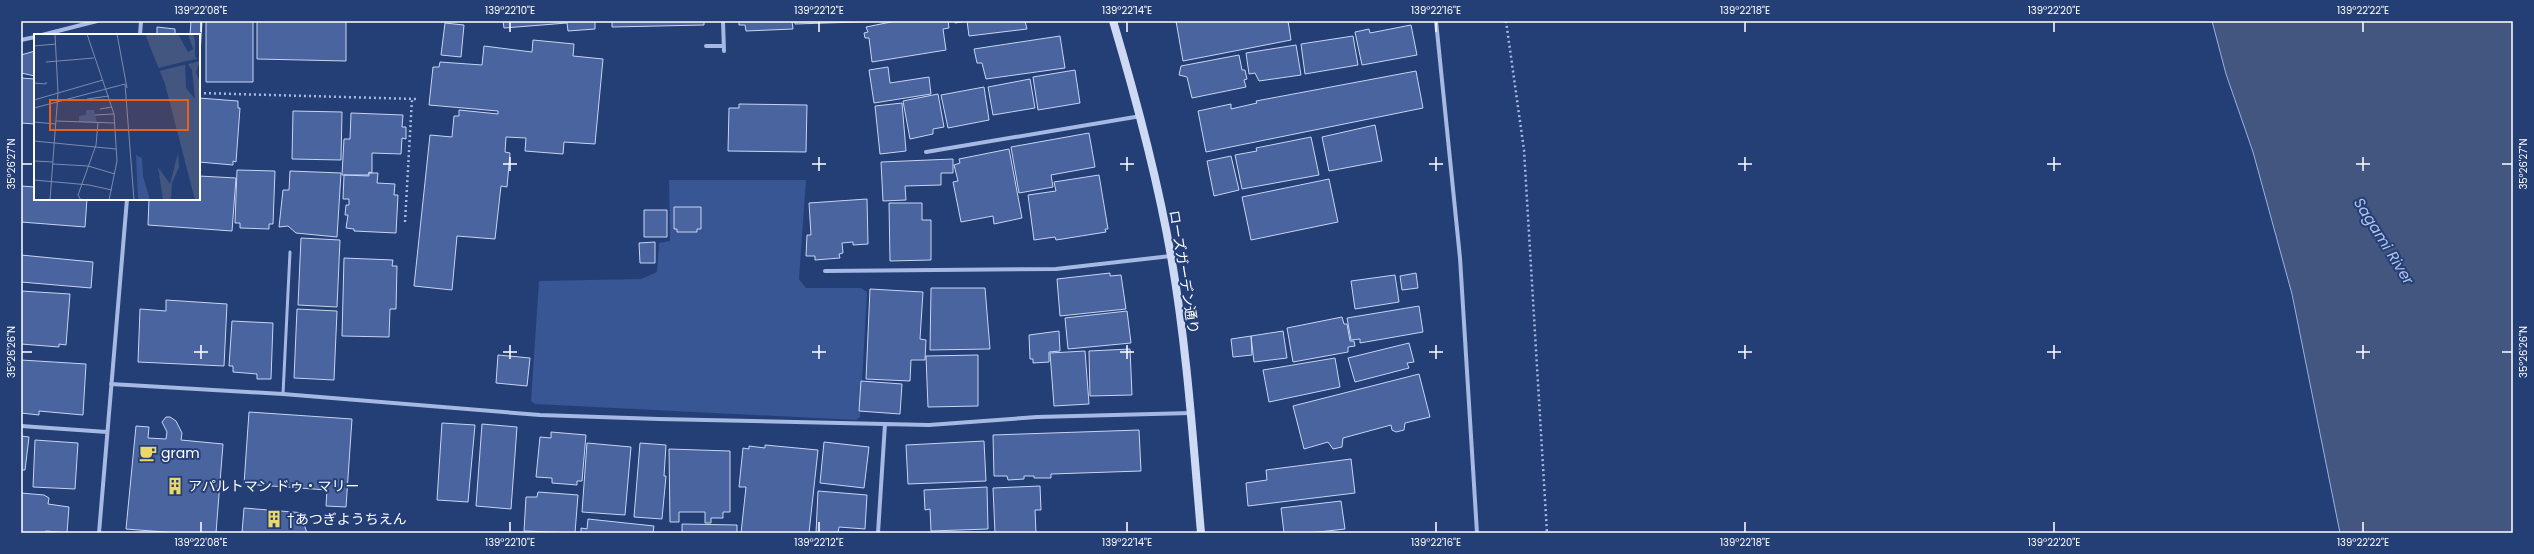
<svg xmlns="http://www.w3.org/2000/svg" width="2534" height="554" font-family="Poppins,'Noto Sans JP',sans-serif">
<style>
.green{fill:#385594}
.water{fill:#435680;stroke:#99b2e3}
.building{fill:#49649e;stroke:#c7d5f2}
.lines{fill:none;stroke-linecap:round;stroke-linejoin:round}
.path{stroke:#a5b9e3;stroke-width:2.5;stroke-dasharray:2 3;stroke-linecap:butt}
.lane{stroke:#a5b9e3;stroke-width:3}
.street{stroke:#a5b9e3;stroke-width:4}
.secondary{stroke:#ced9f3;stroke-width:8}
.ticks{fill:none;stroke:#fff;stroke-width:1.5}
.labels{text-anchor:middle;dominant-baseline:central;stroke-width:4;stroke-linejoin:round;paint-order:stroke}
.street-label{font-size:14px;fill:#fff;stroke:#243e76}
.poi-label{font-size:14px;fill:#fff;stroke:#243e76;text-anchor:start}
.water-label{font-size:15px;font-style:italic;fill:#b0c3eb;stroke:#243e76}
.inset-road{fill:none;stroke:#7c8bad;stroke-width:1}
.view{fill:#e96118;fill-opacity:0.15;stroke:#e96118;stroke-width:2}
.inset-edge{fill:none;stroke:#fff;stroke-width:2}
.neatline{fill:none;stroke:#fff;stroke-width:1.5}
.ticks-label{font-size:10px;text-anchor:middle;fill:#fff}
</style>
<rect width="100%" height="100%" fill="#243e76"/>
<path class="green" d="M669,180H806L799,279L806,288H861L867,292L860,417L856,420L535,404L531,401L539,281L641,279L657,272L659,243L670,241Z"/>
<path class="water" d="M2212,21H2513V533H2340L2292,294L2253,152L2226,74Z"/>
<path class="building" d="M191,21H202L199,72V35H157V27L175,29V34L190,35Z
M206,21H253V82H206Z
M257,21H346V61L257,59Z
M503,21H597H595V29L568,31L567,23L504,28Z
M612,21H704V25L612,27Z
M739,21H792L793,29L746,31L745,25H739Z
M795,21H888L795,24Z
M896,21H948L949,28L943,29L946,50L872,62L869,38H865L864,33L868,32L866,27Z
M955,21H1025L1027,29L969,36L967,21L955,23Z
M1176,21H1288L1291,40L1183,61Z
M445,23L464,25L461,57L441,55Z
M1411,25L1417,55L1362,65L1355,32L1369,29L1370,33Z
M1060,36L1065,68L986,79L982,63H977L974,49Z
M1353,36L1358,65L1305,74L1301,44Z
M533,40L574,44L573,56L603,59L595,144L564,142L563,154L525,151L526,138L506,137L505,152L510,153L507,187L501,186L495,239L457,236L452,290L414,286L430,135L452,137L454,116H459V110L498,114V111L429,105L433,67H439L440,62L482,65L484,46L532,52Z
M1296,45L1301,75L1259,81L1255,73L1249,74L1246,53Z
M35,51V76L21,73V55Z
M1239,55L1242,70H1245L1247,79L1244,80L1246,87L1192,98L1187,77L1179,75L1181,66Z
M888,67L890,83L929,77L931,94L874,103L869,70Z
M1075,70L1080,103L1038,110L1033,77Z
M1416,71L1423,108L1206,152L1198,111L1231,104V109L1257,103L1256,101Z
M21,78L35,79V124L21,123Z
M1030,79L1035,108L993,115L988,87Z
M984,87L989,120L948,128L941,95Z
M938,94L944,127L933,129V134L910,139L903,101Z
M199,98L238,101V108H240L236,162L233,161V165L199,162Z
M902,103L906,151L880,154L875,106Z
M739,104L807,105L806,152L728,151L729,108H739Z
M293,111L342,112L341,160L292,159Z
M351,113L403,115L402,127H406V139L402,138L401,154L372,153V173L369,172L368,175H342L344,139H350Z
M1375,125L1382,161L1329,171L1322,137Z
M1089,133L1095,167L1051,175L1053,187L1019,193L1011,147Z
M1311,137L1319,175L1242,189L1235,155L1257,151L1256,148Z
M1009,149L1022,218L994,224L993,216L961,222L953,182L958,181L954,165L960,163L959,159Z
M1231,156L1239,190L1214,196L1207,161Z
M953,159V173H941V185L905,186L906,200L883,201L881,162Z
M237,170L275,171L273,224H269V229L240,228V223H235Z
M290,171L341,173L337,237L296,233L288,226L279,227L283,190H289Z
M369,173H378L377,183L395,184L394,195H398L396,233L354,231V229L346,228L348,215H345L346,205H349V199H343L344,175L369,176Z
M1099,175L1108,229H1105L1106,232L1056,240L1055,237L1034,240L1028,195L1056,191L1054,182Z
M199,176L236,178L232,231L148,225L149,199H199Z
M1329,179L1338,222L1251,240L1242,197Z
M21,186L35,187V199H87L85,227L21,222Z
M867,199L868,244L853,245V242L842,243L843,253L839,254L840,258L815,260V256H806L807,235H811L809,203Z
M889,203H922V220H931V260L890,261Z
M674,207H701V229H697V232H677V229H674Z
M644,210H667V237H644Z
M301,238L340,240L337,307L298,305Z
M655,242V263H640L639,243Z
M21,255L93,262L91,288L21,282Z
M344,258L393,260L392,266H397L396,309H390L389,337L342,336Z
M1110,273V276L1121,275L1126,309L1060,316L1057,279Z
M1416,273L1418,288L1402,290L1400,276Z
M1395,275L1399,302L1355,309L1351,281Z
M931,288H985L990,349L930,350Z
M870,289L923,292L920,339L926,340L925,360H911L910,381L866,379Z
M21,291L70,294L66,345L59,344V347L21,344Z
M166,300L227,304L224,366L138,362L140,309L166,311Z
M1419,306L1423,332L1360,343V339L1351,340L1347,318Z
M297,309L337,311L334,380L294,378Z
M1127,311L1131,343L1068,349L1065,318Z
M1342,317L1344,324H1347L1350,341H1354L1355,346L1348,347V352L1293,362L1287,328Z
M232,321L273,323L271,379H257V374L233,372V366H229Z
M1059,331L1060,351L1049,352V362L1033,363V359H1030L1029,335Z
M1283,331L1287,358L1254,362L1251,336Z
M1251,336L1252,355L1233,357L1231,339Z
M1409,343L1414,362L1407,363L1409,368L1355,382L1348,358Z
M1130,349L1132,395L1090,396L1089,351Z
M1085,351L1089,404L1054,406L1050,353Z
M498,355L530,358L527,386L496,383Z
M978,355V406L928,407L926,356Z
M1335,358L1340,387L1269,402L1263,370Z
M21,360L86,364L83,415L39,411V415L21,413Z
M1419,374L1430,417L1405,423L1404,430L1396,432L1392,430L1391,425L1343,438L1342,447L1333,449L1328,442L1304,449L1293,406Z
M861,381L902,384L900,414L859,411Z
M249,412L352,419L346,507L326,506L327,490L244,484Z
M166,417H170L176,421L182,433L181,440L223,444L216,533H177L126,529L136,426L149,427L148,438L166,439L167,432L162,422Z
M442,423L475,425L468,502L437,500Z
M482,424L517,427L511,509L476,506Z
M1139,430L1141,471L1051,474V478H1034V476H1024V479L1008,480L1007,476H994L993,435Z
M551,432L586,435L582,481H577V485L552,483V478L536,477L540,437L551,438Z
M21,436L29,437L25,470H21Z
M35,440L78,443L75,489L33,487Z
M984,441L986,481L908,484L906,445Z
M824,442L869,447L864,488L820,483Z
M587,443L631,447L625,515L582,512Z
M640,443L666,445L664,476H666L662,519L634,517Z
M765,445L818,450L809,533H741L746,487H739L743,448L749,449V446L765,448Z
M669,449L730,451V512H723V518H711V523H705V512H679V522H670Z
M1351,459L1355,493L1248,506L1246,483L1267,480L1266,470Z
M1040,486L1041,510H1035L1036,533H995L993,488Z
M987,487L988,529L931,531L930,509L925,510L924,490Z
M818,491L867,495L865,529L839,527L838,533H816Z
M538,492L578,495L575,533L524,531L526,497H537Z
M21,493L44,495L49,498L48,504L69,507L67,533L46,531L45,533H21Z
M1341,501L1345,529L1310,533H1284L1281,508Z
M244,508L305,513L304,524L307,533H242Z
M588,519L654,526L653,533H581V528L587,529Z
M682,524L737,525V533H682Z"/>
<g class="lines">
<path class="path" d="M1506,21L1524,150L1547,533
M199,93L416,99
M405,222L412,99"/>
<path class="lane" d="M283,394L290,252"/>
<path class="street" d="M723,21L724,51
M1436,21L1460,258L1477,533
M42,35L97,21
M140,35L141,21
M21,40L35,37
M706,46H724
M926,152L1141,116
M825,271L1056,269L1171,256
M111,384L283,394L540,415L659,419L929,425L1037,417L1191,413
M21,426L107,432
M99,533L127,199
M878,533L885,424"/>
<path class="secondary" d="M1113,21C1136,98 1157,176 1171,256C1187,347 1193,441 1201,533"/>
</g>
<path class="ticks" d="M201,22V32M510,22V32M819,22V32M1127,22V32M1436,22V32M1745,22V32M2054,22V32M2363,22V32M510,157V171M819,157V171M1127,157V171M1436,157V171M1745,157V171M2054,157V171M2363,157V171M22,164H32M503,164H517M812,164H826M1120,164H1134M1429,164H1443M1738,164H1752M2047,164H2061M2356,164H2370M2502,164H2512M201,345V359M510,345V359M819,345V359M1127,345V359M1436,345V359M1745,345V359M2054,345V359M2363,345V359M22,352H32M194,352H208M503,352H517M812,352H826M1120,352H1134M1429,352H1443M1738,352H1752M2047,352H2061M2356,352H2370M2502,352H2512M201,522V532M510,522V532M819,522V532M1127,522V532M1436,522V532M1745,522V532M2054,522V532M2363,522V532"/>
<defs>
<g id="cafe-bare" transform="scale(1.38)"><path d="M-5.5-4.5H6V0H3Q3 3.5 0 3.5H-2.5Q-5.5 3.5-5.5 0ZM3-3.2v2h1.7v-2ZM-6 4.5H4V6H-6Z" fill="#ecd76a" stroke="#243e76" stroke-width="2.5" paint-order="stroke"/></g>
<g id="building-bare" transform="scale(1.38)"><path d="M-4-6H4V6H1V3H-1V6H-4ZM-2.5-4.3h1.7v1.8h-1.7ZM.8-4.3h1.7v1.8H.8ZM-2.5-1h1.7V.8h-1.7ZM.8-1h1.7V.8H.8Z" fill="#ecd76a" stroke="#243e76" stroke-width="2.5" paint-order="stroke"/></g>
</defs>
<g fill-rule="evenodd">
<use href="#cafe-bare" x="148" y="453"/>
<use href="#building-bare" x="175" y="486"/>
<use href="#building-bare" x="274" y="519"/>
</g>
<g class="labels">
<g class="street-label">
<text transform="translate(1184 272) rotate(81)">ローズガーデン通り</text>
</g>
<g class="poi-label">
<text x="161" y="453">gram</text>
<text x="188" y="486">アパルトマン ドゥ・マリー</text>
<text x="287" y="519">†あつぎようちえん</text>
</g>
<g class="water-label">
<text transform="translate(2384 241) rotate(58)">Sagami River</text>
</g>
</g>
<g transform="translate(34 34)">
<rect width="166" height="166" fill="#243e76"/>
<path d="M52,76H60L63,89L45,88V82L52,81ZM102,121L108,124L109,142L116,166H104Z" fill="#385594"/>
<path d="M111,0H144L154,18L159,15L154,0H159L161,6V23L166,26L162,38L166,49V166H161L131,50ZM151,26L158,36L161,65L152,54ZM144,119L145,133L138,149L137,166H129L124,133L136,150Z" fill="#435680" fill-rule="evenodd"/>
<path d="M166,24V27L125,37L124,34Z" fill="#243e76"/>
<path class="inset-road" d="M53,0L80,80L83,127L75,166M83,0L93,54M0,12L22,10M12,28L60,24M0,49L12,50V48M53,65L75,62M0,66L69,46M0,74L91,50L100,166M66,75L78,73M61,81L80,80M22,87L81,89M0,88L22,90M0,107L82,115M0,127L19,128M19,130L54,132L81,140M0,146L55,151L78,156M16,166L24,59L21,0M47,166L44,161L62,111L64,89"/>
<path class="view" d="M16,66H154V96H16Z"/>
<rect width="166" height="166" class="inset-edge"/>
</g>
<rect width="2534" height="554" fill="none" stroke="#243e76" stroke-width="44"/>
<rect x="22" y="22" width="2490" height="510" class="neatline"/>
<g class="ticks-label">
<text x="201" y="14">139°22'08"E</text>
<text x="510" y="14">139°22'10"E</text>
<text x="819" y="14">139°22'12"E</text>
<text x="1127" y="14">139°22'14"E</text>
<text x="1436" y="14">139°22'16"E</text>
<text x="1745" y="14">139°22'18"E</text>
<text x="2054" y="14">139°22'20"E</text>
<text x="2363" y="14">139°22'22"E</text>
<text transform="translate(11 164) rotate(-90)" y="4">35°26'27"N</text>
<text transform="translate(2523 164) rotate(-90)" y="4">35°26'27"N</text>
<text transform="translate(11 352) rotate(-90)" y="4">35°26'26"N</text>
<text transform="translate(2523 352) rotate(-90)" y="4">35°26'26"N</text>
<text x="201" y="546">139°22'08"E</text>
<text x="510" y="546">139°22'10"E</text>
<text x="819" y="546">139°22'12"E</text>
<text x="1127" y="546">139°22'14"E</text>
<text x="1436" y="546">139°22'16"E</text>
<text x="1745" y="546">139°22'18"E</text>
<text x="2054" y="546">139°22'20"E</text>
<text x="2363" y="546">139°22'22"E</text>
</g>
</svg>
